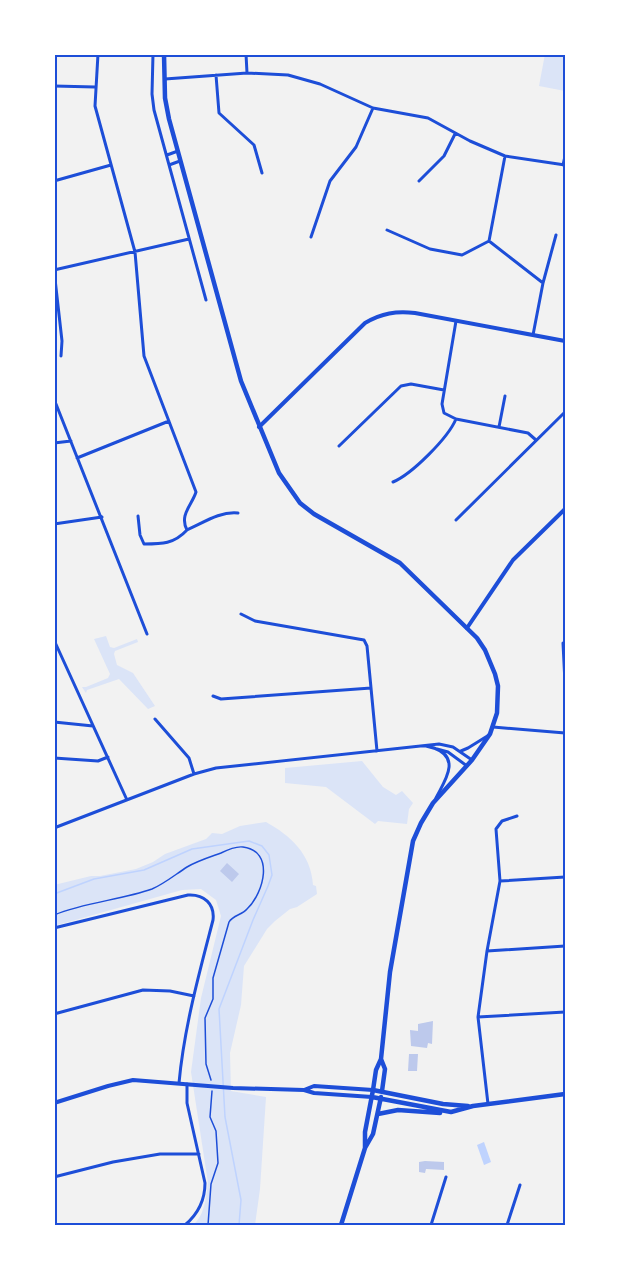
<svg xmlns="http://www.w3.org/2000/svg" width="619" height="1279" font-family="Commissioner,sans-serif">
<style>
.green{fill:#dbe4f7}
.water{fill:#bfd3fe}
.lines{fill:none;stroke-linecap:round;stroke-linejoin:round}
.stream{stroke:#bfd3fe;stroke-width:1.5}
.building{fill:#bdc9ec}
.path{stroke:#1d4ed8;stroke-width:1.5}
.minor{stroke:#1d4ed8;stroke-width:3}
.tertiary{stroke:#1d4ed8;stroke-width:4}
.secondary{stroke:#1d4ed8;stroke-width:4.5}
.primary{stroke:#1d4ed8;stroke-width:4.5}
.neatline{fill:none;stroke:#1d4ed8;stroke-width:2}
</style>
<rect width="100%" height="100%" fill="#f2f2f2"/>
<path class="green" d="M545,54H565V91L539,86Z
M106,636L110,647L114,648L137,639L138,642L115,651L114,654L117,665L133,673L155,706L148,709L119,679L87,690L86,693L82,687H86L108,678L110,674L94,639Z
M362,761L383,787L396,795L402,791L413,803L409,809L407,824L378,821L375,824L326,787L285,783V768Z
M266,822C291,836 311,854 313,885L316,886L317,894L297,907L290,909L275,921L267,929L244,966L241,1005L230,1053L231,1091L266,1097L260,1189L255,1225H193C205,1215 206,1197 208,1183L191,1072L201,998L221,916L216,900L201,889L182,890L54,926V885L91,876H100L136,869L153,862L165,854L206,839L212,833L222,834L240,826Z"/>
<path class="water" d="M484,1142L491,1162L484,1165L477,1145Z"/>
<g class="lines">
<path class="stream" d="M54,894L94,879L144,870L192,849L249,841L262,846L269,855L272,875L268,886L253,920L219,1009L225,1117L241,1200L239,1225
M565,1225V1223"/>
</g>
<path class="building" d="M227,863L239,874L232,882L220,871Z
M433,1021L432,1044L428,1043L427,1048L411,1046L410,1030L418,1031V1024Z
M409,1054H418L417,1071H408Z
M425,1161L444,1162V1170L426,1169L425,1173L419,1172V1162Z"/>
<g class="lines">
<path class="path" d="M54,915C86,902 121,900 152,889C164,884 176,874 187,867C197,861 210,857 221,853C227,850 235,846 243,847C275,851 264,893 247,909C242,915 233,915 229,922L213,978V999L205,1018L206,1064L211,1080
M208,1225L211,1184L218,1163L216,1131L210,1117L212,1091"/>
<path class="minor" d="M98,54L95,106L135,252L144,356L196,492C192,505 179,515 187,530C174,544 162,544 144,544L140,535L138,516
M153,54L152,94L154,110L206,300
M246,54L247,73
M216,75L219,113L254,145L262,173
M165,79L247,73L288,75L320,84L373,108L428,118L470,141L505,156L565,165
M54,86L95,87
M167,155L178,151
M505,156L489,241L543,283
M169,165L180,161
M563,165L565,156
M54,181L111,165
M419,181L444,156L455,134
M387,230L430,249L462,255L489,241
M311,237L330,181L356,147L373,108
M456,321L442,404L444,413L456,419L528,433L536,440
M533,335L543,283L556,235
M61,356L62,341L54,270L189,239
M56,404L147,634
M499,427L505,396
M54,443L71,441
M339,446L401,386L411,384L444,390
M77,458L169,421
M393,482C412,474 448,438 456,419
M456,520L565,412
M54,524L102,517
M187,530C203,523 220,511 238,513
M241,614L255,621L364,640L367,646L377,751
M54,640L127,800
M563,643L565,683
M213,696L221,699L371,688
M155,719L189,758L194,774
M54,722L93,726
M493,727L565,733
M426,746L448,752L467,766
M434,748C462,758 444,782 436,798
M461,751L468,748L489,735
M54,758L98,761L108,757
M54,828L194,774L216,768L439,744L453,747L472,760
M500,881L565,877
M54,928L188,895C204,894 215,904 213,920C199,974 184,1028 179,1083
M487,951L565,946
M54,1014L143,990L170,991L194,996
M478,1017L565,1012
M488,1104L478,1017L487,951L500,881L496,829L502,821L517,816
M54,1177L113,1162L160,1154H199
M185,1225C198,1214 205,1199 205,1183L187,1103V1084
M431,1225L446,1177
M507,1225L520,1185"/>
<path class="tertiary" d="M259,427L365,323C382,313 396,311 415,313L565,341
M467,628L513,560L565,509
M304,1090L314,1086L373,1090
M54,1103L108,1086L133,1080L233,1088L304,1090L314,1093L372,1097"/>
<path class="secondary" d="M164,54L165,98L169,119L241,381L279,473L300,503L314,514L400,563L477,638L485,650L495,674L498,686L497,713L490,734L472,760L433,803L421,823L413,841L390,972L381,1059L376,1070L373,1090
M381,1059L385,1069L382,1091"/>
<path class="primary" d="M372,1097L451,1112L473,1106L565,1094
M378,1114L398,1110L440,1113
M365,1148V1132L373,1090L443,1104L468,1106
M341,1225L365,1148L373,1134L381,1097"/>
</g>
<rect width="619" height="1279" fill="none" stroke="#ffffff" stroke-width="111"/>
<rect x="56" y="56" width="508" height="1168" class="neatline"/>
</svg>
